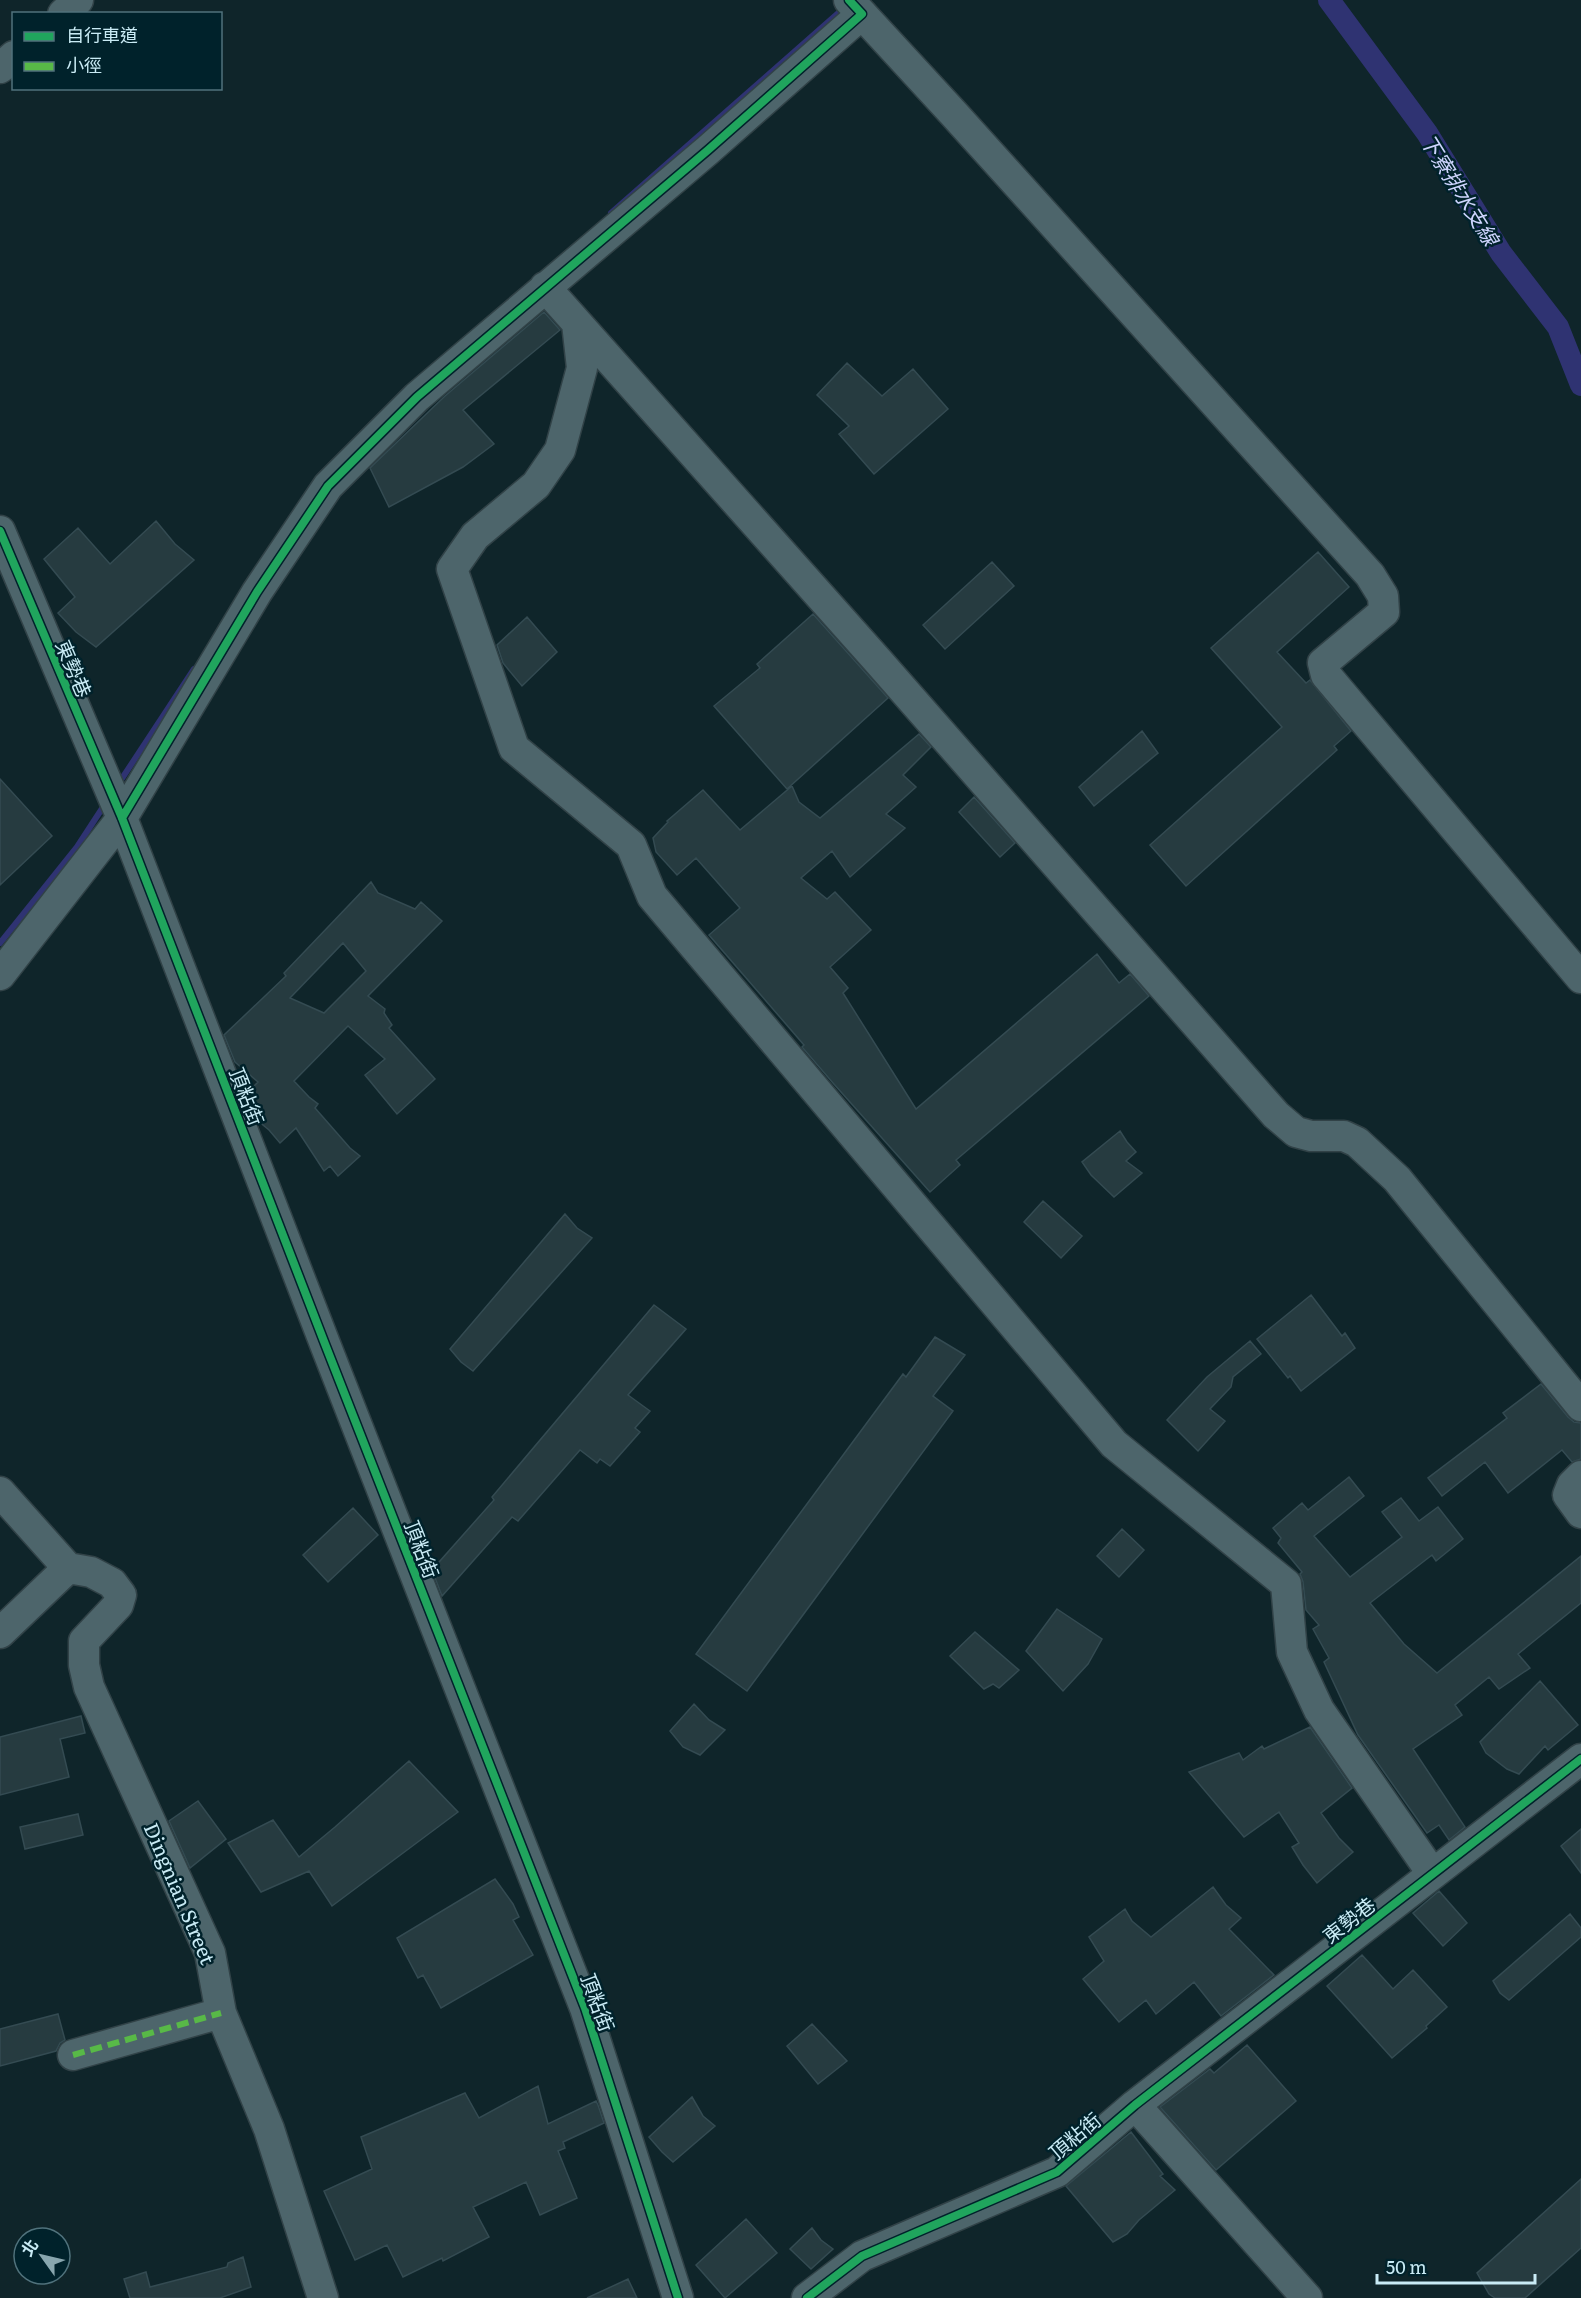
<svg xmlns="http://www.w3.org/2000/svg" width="1581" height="2298" font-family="Literata,'Noto Sans TC',serif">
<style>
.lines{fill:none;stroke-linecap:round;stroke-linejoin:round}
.stream{stroke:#2f3372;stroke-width:6}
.canal{stroke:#2f3372;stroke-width:22}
.building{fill:#263b40;stroke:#344b52;stroke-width:1.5;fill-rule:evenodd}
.minor-casing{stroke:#314247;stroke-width:33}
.minor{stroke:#4d656b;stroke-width:30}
.quiet{stroke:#58b947;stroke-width:6;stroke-dasharray:12 6;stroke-linecap:butt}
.cycleway-casing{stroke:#00222b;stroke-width:11}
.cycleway{stroke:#20a55d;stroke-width:8}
.labels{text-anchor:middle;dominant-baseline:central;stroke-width:5;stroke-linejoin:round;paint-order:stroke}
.street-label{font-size:20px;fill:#c9ebf5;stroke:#00222b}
.water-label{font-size:21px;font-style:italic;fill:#cdd4fd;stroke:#00222b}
</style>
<rect width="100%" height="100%" fill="#0f252a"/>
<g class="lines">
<path class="stream" d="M611,213L844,8
M117,786L194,669
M0,943L77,847L105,804"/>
<path class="canal" d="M1329,0L1427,133L1501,253L1558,327L1581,385"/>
</g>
<path class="building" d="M544,312L560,330L463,410L494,444L463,467L389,507L370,468L445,396Z
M847,363L882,396L913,369L948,409L874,474L839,434L849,426L817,395Z
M156,521L175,544L194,560L96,647L76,632L58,613L75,597L44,559L78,528L110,564Z
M1318,552L1349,587L1277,652L1306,683L1310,680L1351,731L1334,746L1337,750L1186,886L1150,845L1282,727L1211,648Z
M992,562L1014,586L945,649L923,625Z
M813,614L888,698L787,789L714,706L760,668L757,664Z
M527,617L557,652L522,686L503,663L497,645Z
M1142,731L1158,753L1094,806L1079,787Z
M919,734L931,747L903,775L916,787L886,814L905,828L850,877L832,851L801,878L827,899L835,892L871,930L830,967L848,988L843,993L916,1109L1097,954L1119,983L1130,974L1149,996L956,1160L960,1165L930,1192L833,1083L802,1047L804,1045L709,935L740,908L696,858L677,875L656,852L653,838L668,822L667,821L703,790L740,830L792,786L799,802L820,818Z
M0,779L52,836L0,885Z
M974,797L1015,843L1000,857L959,812Z
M371,882L378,893L415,909L421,902L442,921L368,996L385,1009L384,1013L392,1025L389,1028L435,1079L397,1114L365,1075L385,1059L348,1026L294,1081L309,1097L318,1104L315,1108L350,1148L360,1156L338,1176L330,1166L324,1171L296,1128L280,1143L269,1130L257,1120L247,1093L258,1082L235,1062L224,1035L286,976L284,973ZM343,943L366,971L324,1013L290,998Z
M1120,1131L1127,1142L1136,1152L1126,1161L1142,1173L1114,1197L1091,1175L1082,1162Z
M1043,1201L1082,1236L1061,1258L1024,1222Z
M565,1214L577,1228L592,1238L473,1371L461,1362L450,1349Z
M1311,1295L1342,1336L1345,1333L1355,1348L1301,1391L1290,1376L1288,1378L1257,1339Z
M654,1305L686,1329L628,1395L650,1411L635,1428L640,1432L610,1466L600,1459L597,1463L580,1450L518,1521L512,1517L442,1596L432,1570L494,1500L492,1497Z
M935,1337L965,1355L933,1396L953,1411L747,1691L696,1654L903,1374L906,1377Z
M1250,1341L1261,1354L1233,1377L1231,1387L1210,1409L1225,1421L1198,1451L1167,1420L1207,1377Z
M1541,1384L1568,1417L1574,1422L1581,1423V1459L1572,1462L1562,1450L1508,1493L1485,1462L1442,1496L1428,1478L1507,1418L1503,1413Z
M1349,1477L1364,1496L1314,1536L1350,1577L1402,1537L1382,1512L1401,1498L1419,1521L1438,1507L1463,1539L1436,1561L1432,1555L1370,1603L1404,1644L1437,1673L1581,1556V1603L1518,1654L1530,1668L1499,1689L1489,1677L1455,1705L1462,1715L1413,1749L1465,1827L1449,1840L1439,1825L1427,1833L1358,1735L1324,1662L1329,1658L1313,1629L1319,1625L1306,1610L1303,1582L1300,1574L1302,1572L1278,1543L1281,1538L1273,1528L1302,1503L1308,1510Z
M353,1508L378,1535L328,1582L303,1555Z
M1122,1529L1144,1550L1119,1577L1097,1556Z
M1057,1609L1102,1639L1088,1664L1063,1691L1026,1651Z
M975,1632L1019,1670L999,1688L993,1684L984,1689L950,1656Z
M1540,1681L1578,1725L1548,1750L1545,1746L1519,1774L1507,1769L1486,1753L1480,1742Z
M694,1704L709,1720L725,1730L700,1755L683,1747L670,1731Z
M81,1716L85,1733L60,1739L69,1777L0,1795V1737Z
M1310,1727L1352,1788L1321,1813L1339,1838L1353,1852L1317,1883L1303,1865L1292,1847L1299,1843L1279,1812L1244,1837L1189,1772L1239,1753L1243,1760L1262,1746L1264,1749Z
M409,1761L458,1812L332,1906L309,1871L261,1892L228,1843L273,1820L299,1857L335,1827Z
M198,1801L226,1839L190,1868L169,1821Z
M78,1814L83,1835L25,1849L20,1827Z
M1581,1829V1873L1561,1846Z
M495,1879L513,1904L519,1917L513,1920L533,1955L441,2008L423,1975L418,1978L397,1938Z
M1213,1887L1226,1905L1241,1918L1229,1929L1274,1975L1221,2016L1194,1982L1156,2014L1146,2000L1119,2022L1083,1979L1104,1961L1089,1937L1125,1909L1132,1921L1151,1937Z
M1439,1891L1467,1923L1443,1946L1413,1913Z
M1570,1914L1581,1928V1937L1509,2000L1500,1993L1493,1981Z
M1362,1955L1393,1989L1413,1970L1447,2007L1426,2026L1427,2028L1392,2058L1327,1986Z
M58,2014L65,2040L60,2043L56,2051L0,2066V2029Z
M812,2024L847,2061L818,2084L787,2046Z
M1247,2045L1296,2101L1216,2170L1160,2107L1210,2069L1214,2073Z
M538,2086L548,2124L596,2101L598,2105L604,2123L563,2142L565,2148L558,2151L577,2198L540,2215L526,2182L473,2207L489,2237L443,2261L442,2258L403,2277L387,2245L355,2260L324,2191L372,2169L361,2137L465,2093L479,2118Z
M692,2097L703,2116L715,2126L673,2162L662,2152L649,2137Z
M1131,2132L1163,2174L1160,2176L1175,2190L1139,2220L1127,2234L1113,2242L1066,2186Z
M1581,2179V2248L1525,2298H1495L1489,2294L1477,2273Z
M746,2219L777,2253L725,2298L696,2265Z
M812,2228L821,2240L833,2249L811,2269L790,2249Z
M243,2257L251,2287L220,2298H130L124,2279L146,2272L150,2287L227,2267L228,2263Z
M628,2279L637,2298H587Z"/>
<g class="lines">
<g class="minor-casing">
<path id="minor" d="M849,0L954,114L1370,575L1383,596L1384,612L1323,663L1326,675L1581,978
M63,14L78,0
M0,68L14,56
M545,287L878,661L1276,1115L1296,1132L1311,1136H1344L1357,1142L1397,1179L1581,1406
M577,323L582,368L560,450L536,485L475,536L452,569L514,748L631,845L652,896L1114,1444L1286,1584L1292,1652L1319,1710L1416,1850L1425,1863L1436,1871
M0,531L122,818L325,1344L585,2008L678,2298
M0,975L122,818L257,592L328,486L417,397L708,150L862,14
M1581,1476L1572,1485L1568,1495L1581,1513
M0,1492L68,1568L91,1572L112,1583L121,1595L118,1605L84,1641V1665L89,1687L210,1953L221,2013L269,2129L323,2298
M0,1633L68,1568
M73,2055L221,2013
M1135,2105L1307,2298
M807,2298L862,2256L1057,2172L1135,2105L1581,1759"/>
</g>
<use href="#minor" class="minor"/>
<path class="quiet" d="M73,2055L221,2013"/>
<g class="cycleway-casing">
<path id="cycleway" d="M0,531L122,818L325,1344L585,2008L678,2298
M122,818L257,592L328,486L417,397L708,150L862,14L849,0
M807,2298L862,2256L1057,2172L1135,2105L1581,1759"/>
</g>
<use href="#cycleway" class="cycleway"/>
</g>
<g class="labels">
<g class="street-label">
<text transform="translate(75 668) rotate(67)">東勢巷</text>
<text transform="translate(248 1096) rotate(69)">頂粘街</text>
<text transform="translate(423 1549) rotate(69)">頂粘街</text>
<text transform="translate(181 1893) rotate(67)">Dingnian Street</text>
<text transform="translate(1348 1919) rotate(-38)">東勢巷</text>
<text transform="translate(599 2002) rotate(70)">頂粘街</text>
<text transform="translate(1074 2135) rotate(-40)">頂粘街</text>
</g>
<g class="water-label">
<text transform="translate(1461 189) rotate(58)">下寮排水支線</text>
</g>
</g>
<rect x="12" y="12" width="210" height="78" fill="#00222b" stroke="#50727c" stroke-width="1.5"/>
<rect x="24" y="32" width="30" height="9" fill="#20a55d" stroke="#50727c" stroke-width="1.5"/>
<text x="66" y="42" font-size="18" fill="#c9ebf5">自行車道</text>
<rect x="24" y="62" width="30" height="9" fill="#58b947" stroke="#50727c" stroke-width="1.5"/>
<text x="66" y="72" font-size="18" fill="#c9ebf5">小徑</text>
<g transform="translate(42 2256) rotate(304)"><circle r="28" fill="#00222b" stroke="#50727c" stroke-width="1.5"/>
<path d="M0-4.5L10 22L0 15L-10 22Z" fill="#88a6ae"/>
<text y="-9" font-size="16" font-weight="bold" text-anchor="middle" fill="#c9ebf5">北</text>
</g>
<path d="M1377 2274v9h158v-9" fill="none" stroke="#c9ebf5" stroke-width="3"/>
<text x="1386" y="2274" font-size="18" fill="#c9ebf5" stroke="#00222b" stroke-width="4.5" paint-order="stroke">50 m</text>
</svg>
